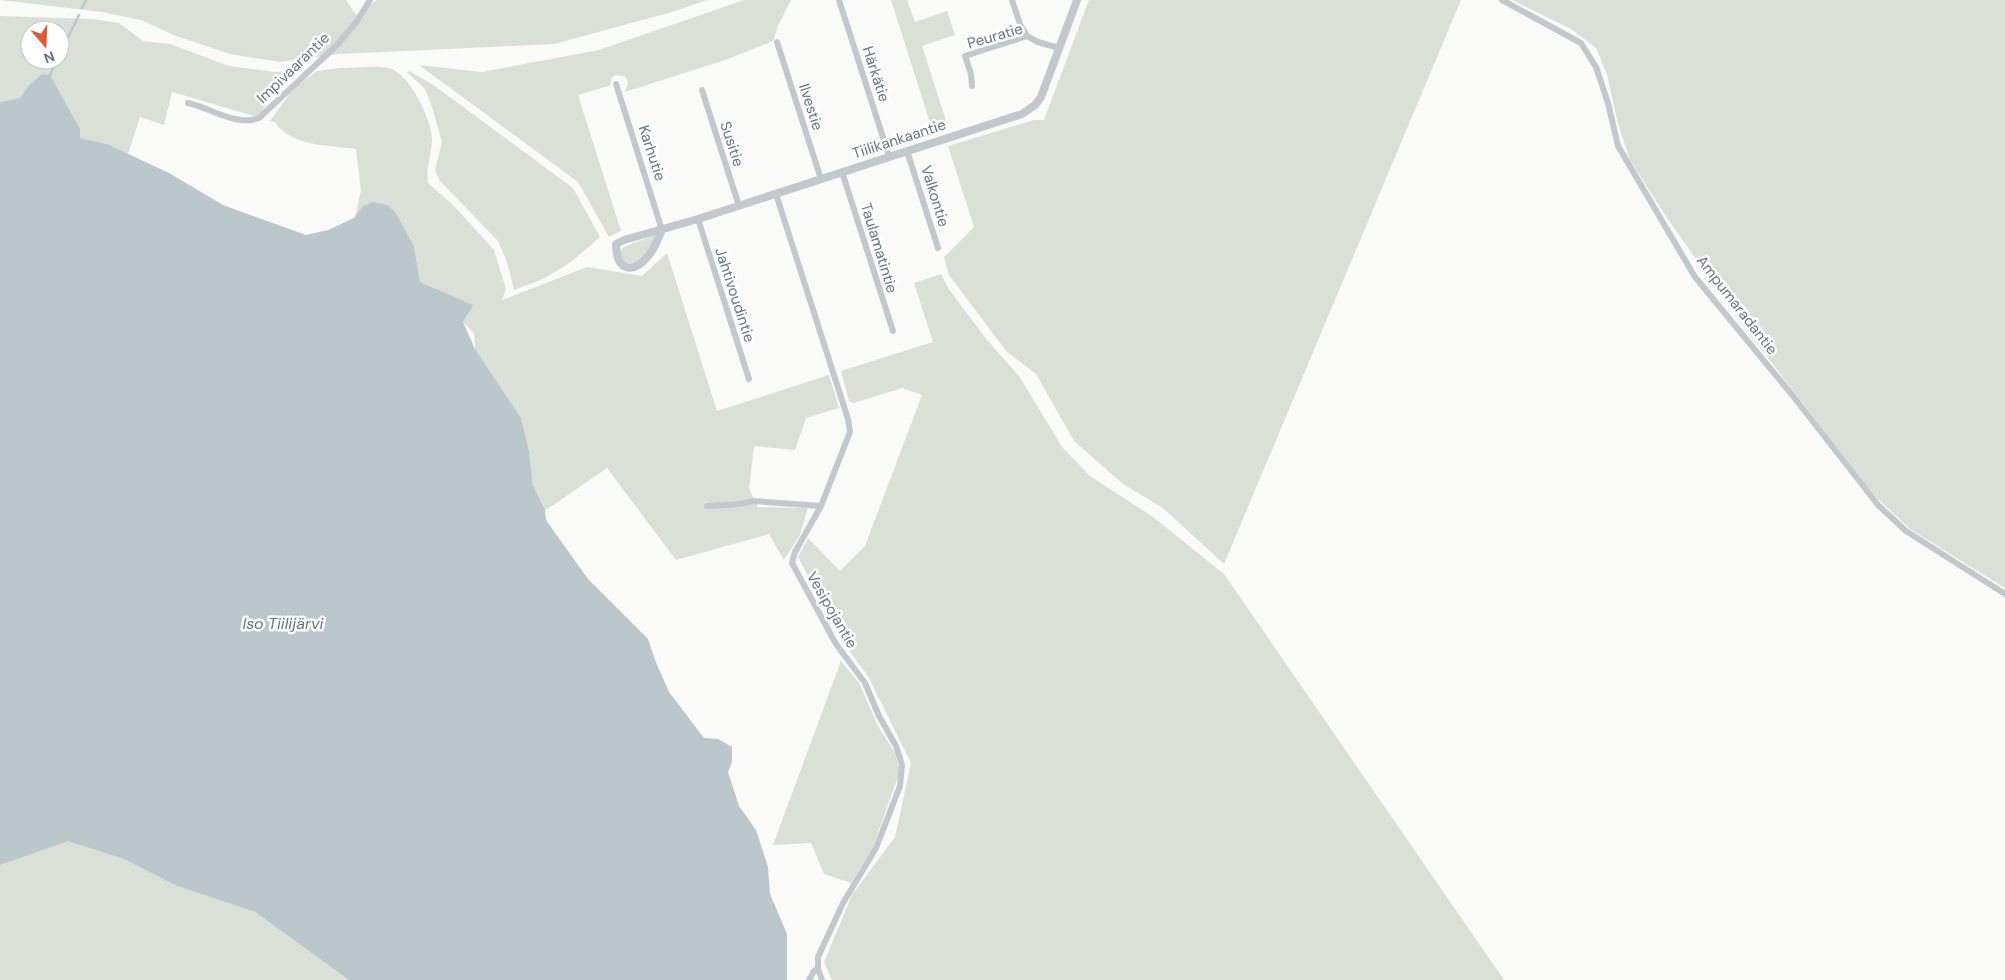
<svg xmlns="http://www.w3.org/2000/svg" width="2005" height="980" font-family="'DM Sans',sans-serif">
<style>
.green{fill:#dadfd7;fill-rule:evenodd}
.water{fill:#bbc7cb}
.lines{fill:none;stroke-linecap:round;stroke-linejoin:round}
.stream{stroke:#bbc7cb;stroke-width:2.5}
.minor{stroke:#c3c8cc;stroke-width:6}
.tertiary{stroke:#c3c8cc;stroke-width:8}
.labels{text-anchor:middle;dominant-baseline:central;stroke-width:5;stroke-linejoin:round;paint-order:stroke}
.street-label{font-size:15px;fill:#657683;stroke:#fff}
.water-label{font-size:16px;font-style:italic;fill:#60757c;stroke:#fff}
</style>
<rect width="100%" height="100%" fill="#fafaf8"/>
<path class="green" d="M0,0H346L356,15L377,0H707L672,12L554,44L339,54L280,62L230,54L176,36L141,20L102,12Z
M744,0H791L778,26L773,41L728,59L625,92L628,82L625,76L615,75L611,79V85L578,95L621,231L609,237L578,182L419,65L482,72L599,50Z
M891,0H907L915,22L947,11L955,35L922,46L948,127L933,132Z
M1089,0H1461L1224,564L1163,508L1123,484L1074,441L1036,374L1006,351L949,275L944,257L974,227L948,146L1034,120H1044Z
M1512,0H2005V588L1910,529L1872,493L1741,323L1667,218L1630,160L1618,124L1607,74L1596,48L1571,29Z
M0,16L92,19L119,23L143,41L170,44L229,66L274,72L300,71L281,84L258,117L172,92L164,125L140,117L128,154L107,144L79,138L50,75L42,74L29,85L20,98L0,102ZM30,30H60V60H30Z
M339,68C352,68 377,65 389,68C409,72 433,122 432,141C431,156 426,168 428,183L454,206L494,250L506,289L502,300L587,267L642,276L667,253L717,411L829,375L839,408L806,418L795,450L754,446L749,489L758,507L808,508L800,535L784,560L769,534L676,560L607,468L546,510L533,485L529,451L521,418L475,349L474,333L463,322L472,305L420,282L414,246L387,205C369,201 366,202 355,218L361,190L356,149C330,145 291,147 275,122L270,121L293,89L317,71Z
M409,71L432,84L573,188L600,237L571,262L543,279L514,290L507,262L498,241L439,180L435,170L442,142L432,107L425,89L407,72Z
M655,235L657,236C649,248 640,271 622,261L619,252L624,247Z
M941,274L948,288L987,340L1019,376L1062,447L1090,476L1153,517L1224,574L1504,980H832L824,962L852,895L895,837L911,763L868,676L844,644L798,557L808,538L840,571L865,546L922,395L902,388L854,403L849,401L841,371L933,342L914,283Z
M841,661L859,683L878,726L895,753L900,771L873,847L851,883L824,874L811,843L773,845Z
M68,840L124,859L177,886L255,912L349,980H0V865Z"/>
<path class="water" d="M42,74L50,75L80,129V138L107,144L169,173L223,205L306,235L328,230L354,218L363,206L373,202L387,205L395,212L414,246L420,282L473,305L463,322L475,349L521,418L529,451L533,485L545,509L546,520L588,579L648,639L655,660L669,692L704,738L718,739L732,747V762L728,772L739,806L756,830L768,867L770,894L787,934V980H349L255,912L177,886L124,859L68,841L0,865V102L20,98L29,85Z"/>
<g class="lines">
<path class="stream" d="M82,8L86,0
M60,53L79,15
M50,75L57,60"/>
<path class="minor" d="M839,0L889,156
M1012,0L1020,24L1027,36
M1502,0L1581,43L1596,67L1608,103L1618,146L1695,277L1793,396L1878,505L1906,531L2005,594
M777,42L821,179
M616,84L662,230
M972,86L971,74L965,56L1027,36L1038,42L1059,48
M702,90L739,206
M188,103C211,108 237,127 259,118L337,45L357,21L370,0
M907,151L938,248
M842,172L893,331
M776,194L848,419L850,432L821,506L795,552L792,563L836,644L865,683L879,716L896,746L902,765L900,786L876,848L843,903L818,957V969L822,980
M698,219L749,379
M707,506L740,504L753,501L821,506
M809,980L814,971L818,969"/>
<path class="tertiary" d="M662,230C658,238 655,248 649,255C633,275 616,271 616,244L624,240L698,219L1022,114L1035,105L1041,97L1077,0"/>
</g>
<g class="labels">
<g class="street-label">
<text transform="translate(995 36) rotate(-16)">Peuratie</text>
<text transform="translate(293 68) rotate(-44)">Impivaarantie</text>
<text transform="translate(876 74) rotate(72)">Härkätie</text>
<text transform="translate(811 107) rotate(72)">Ilvestie</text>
<text transform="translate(899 139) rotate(-18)">Tiilikankaantie</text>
<text transform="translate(732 144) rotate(72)">Susitie</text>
<text transform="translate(652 153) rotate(72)">Karhutie</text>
<text transform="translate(935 196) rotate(73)">Valkontie</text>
<text transform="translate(879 248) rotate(73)">Taulamatintie</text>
<text transform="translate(735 295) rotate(72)">Jahtivoudintie</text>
<text transform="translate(1737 305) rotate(52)">Ampumaradantie</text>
<text transform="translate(832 610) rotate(60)">Vesipojantie</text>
</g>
<g class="water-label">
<text x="283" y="623">Iso Tiilijärvi</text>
</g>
</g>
<g transform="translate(45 45) rotate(161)"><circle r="24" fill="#ffffff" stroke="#c1c8cd"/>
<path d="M0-4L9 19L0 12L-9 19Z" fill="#e4572e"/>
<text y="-8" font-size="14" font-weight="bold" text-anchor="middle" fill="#657683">N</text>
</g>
</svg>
